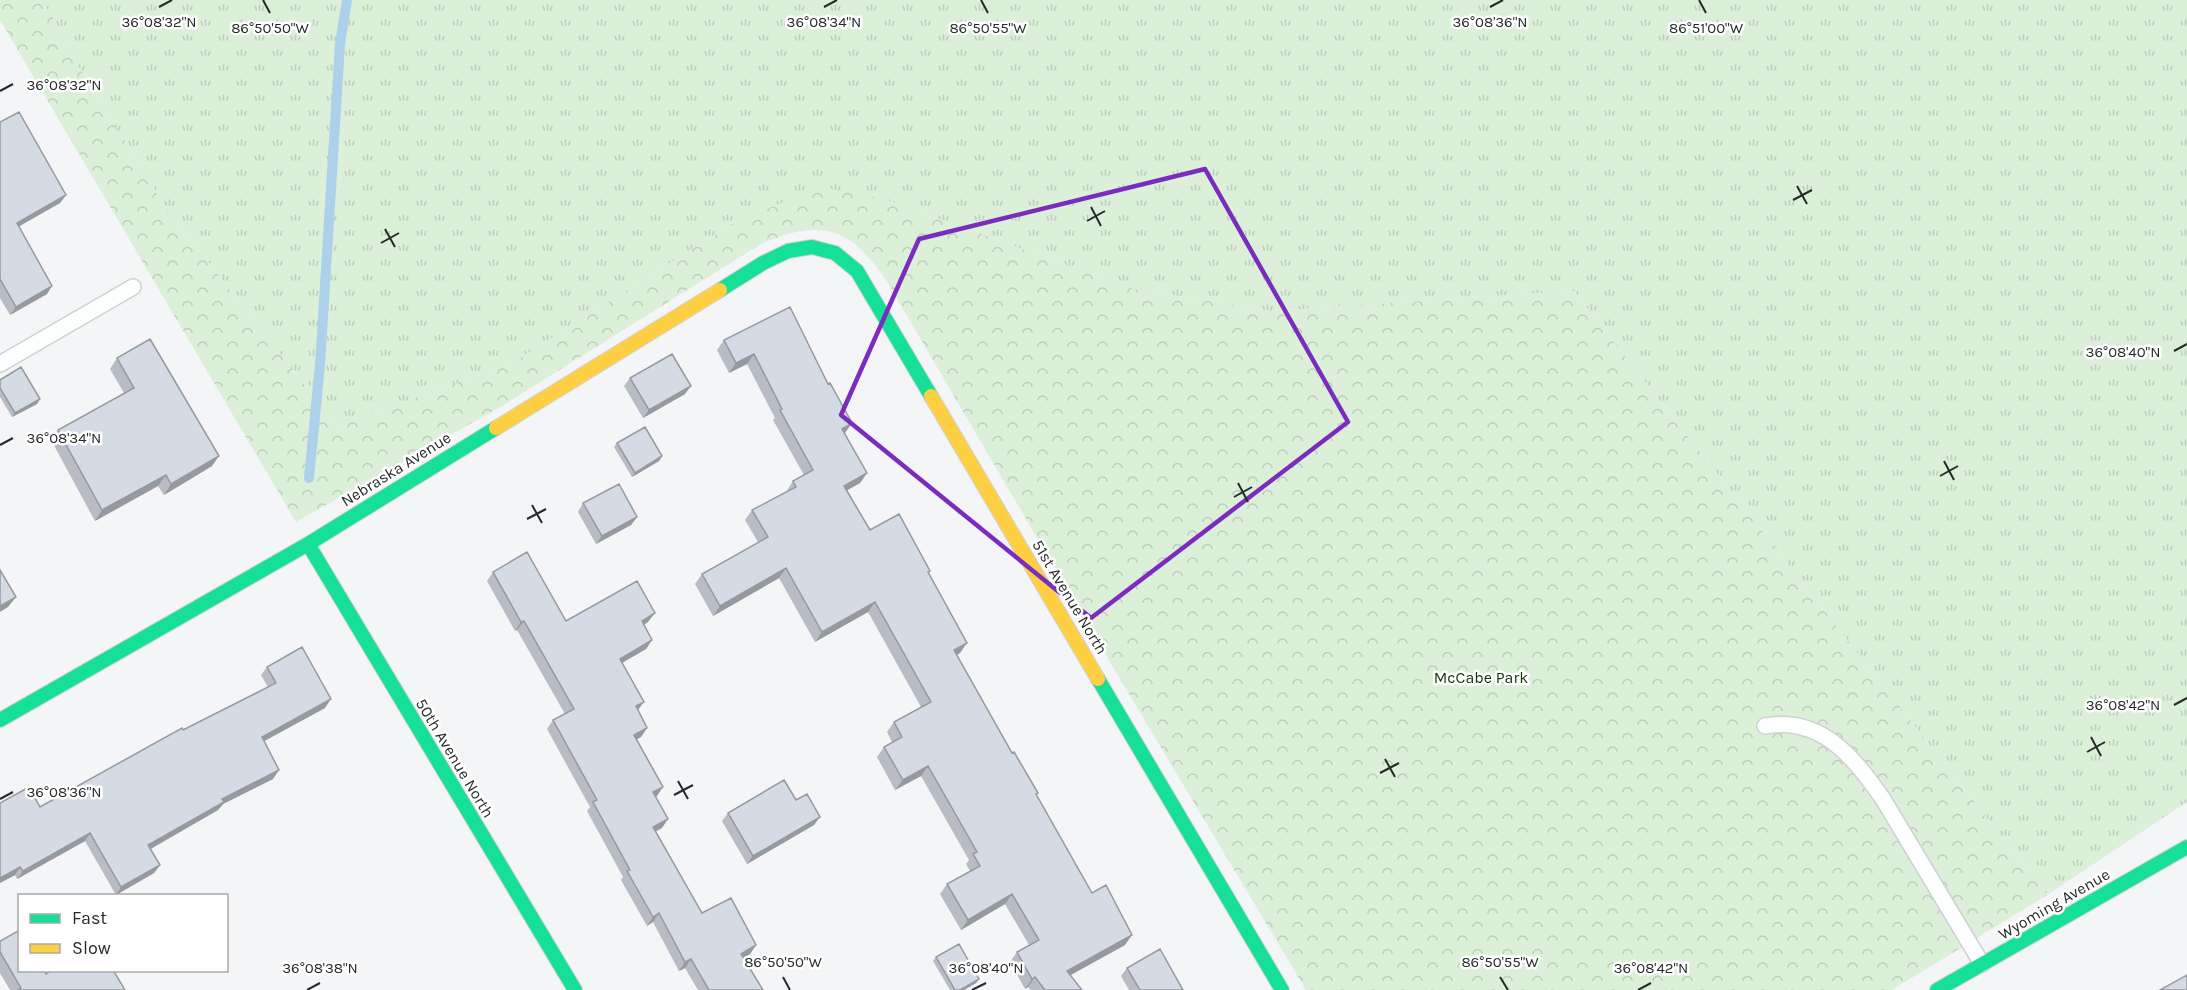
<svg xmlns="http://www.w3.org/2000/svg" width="2187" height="990" font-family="Karla,sans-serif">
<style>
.grass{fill:url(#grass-tufts)}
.forest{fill:url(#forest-crowns)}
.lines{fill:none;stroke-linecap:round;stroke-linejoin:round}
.stream{stroke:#aed1eb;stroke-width:10}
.lane-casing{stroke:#d0d1d3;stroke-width:18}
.fast-casing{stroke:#d0d1d3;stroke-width:16}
.slow-casing{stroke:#d0d1d3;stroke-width:16}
.lane{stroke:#fdfefe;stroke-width:15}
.fast{stroke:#16e098;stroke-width:14}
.slow{stroke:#ffcf43;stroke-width:14}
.wall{fill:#b7bcc5}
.shaded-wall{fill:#9599a0}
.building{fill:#d5dbe5;stroke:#9599a0;stroke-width:1.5}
.marked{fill:none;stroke:#7b2cbf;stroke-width:4.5;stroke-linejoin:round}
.ticks{fill:none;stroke:#27292b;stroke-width:2}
.labels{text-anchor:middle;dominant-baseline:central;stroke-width:5;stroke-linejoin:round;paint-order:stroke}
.street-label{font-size:16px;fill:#27292b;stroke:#fff}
.park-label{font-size:16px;fill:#113406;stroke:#fff}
.ticks-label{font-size:15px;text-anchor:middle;fill:#27292b;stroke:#fff;stroke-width:5;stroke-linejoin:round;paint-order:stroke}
</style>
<defs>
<pattern id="grass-tufts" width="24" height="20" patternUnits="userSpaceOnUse" patternTransform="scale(1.5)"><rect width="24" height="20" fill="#dbefd9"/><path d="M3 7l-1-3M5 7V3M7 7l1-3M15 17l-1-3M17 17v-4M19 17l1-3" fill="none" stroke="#bccdba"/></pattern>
<pattern id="forest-crowns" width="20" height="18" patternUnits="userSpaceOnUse" patternTransform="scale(1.5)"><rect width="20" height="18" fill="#dbefd9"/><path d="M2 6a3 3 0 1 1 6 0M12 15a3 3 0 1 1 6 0" fill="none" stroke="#bccdba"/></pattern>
</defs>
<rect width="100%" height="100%" fill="#f3f5f7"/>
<path class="grass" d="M40,0H2187V802L2047,895L1574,291L1271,311L1133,289L884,199L735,222L512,363L337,426L166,208L74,59L50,12Z"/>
<path class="forest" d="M0,0H40L50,12L74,59L166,208L337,426L512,363L735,222L821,187L884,199L1133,289L1271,311L1574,291L2047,895L1892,990H1306L1117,674L886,280C849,226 821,218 761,244L502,406L296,522L0,20Z"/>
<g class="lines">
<path class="stream" d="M309,478L320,365L340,44L347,0"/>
<g class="lane-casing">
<path id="lane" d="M0,364L133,287
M1765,726C1822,716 1854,758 1883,799L1982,964"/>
</g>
<g class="fast-casing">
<path id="fast" d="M720,290L763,263L788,251L812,247L835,253L857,271L931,396
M308,544L575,990
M1098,679L1282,990
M0,720L308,544L496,428
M1937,990L2187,847"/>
</g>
<g class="slow-casing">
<path id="slow" d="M931,396L1098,679
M496,428L720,290"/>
</g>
<use href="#lane" class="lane"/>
<use href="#fast" class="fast"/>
<use href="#slow" class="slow"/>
</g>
<path class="wall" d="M0,122L66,195L60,203L19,226L47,294L10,315L0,298Z
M790,307L845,433L867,473L860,483L847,490L870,530L930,571L928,574L960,653L957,655L1092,893L1125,945L1070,975L1082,990H1030L1028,987L1025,989L1010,962L1017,952L1029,945L1005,904L961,930L940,894L947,884L970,871L966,864L969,860L921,776L895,790L877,757L884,747L892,742L887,732L894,722L921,707L868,612L815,642L779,578L713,616L695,584L702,574L758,542L745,520L752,510L786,492L793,481L804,475L773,420L775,418L747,364L729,373L717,350L724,340Z
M117,358L212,466L164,495L158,486L95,521L51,440L58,430L124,393L110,369Z
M630,378L685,394L643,418L624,386Z
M0,380L40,399L37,404L12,417L0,397Z
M617,443L662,456L659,461L632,477L614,447Z
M583,503L637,517L631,525L596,544L578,512Z
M493,572L566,621L648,622L644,625L652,640L646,649L622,663L638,710L647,728L641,737L637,739L663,787L656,796L662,828L656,831L702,913L756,945L750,954L744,958L763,990H698L685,968L679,971L653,922L647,926L621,880L623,877L587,811L590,807L547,729L553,720L565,714L517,630L515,631L487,581Z
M267,667L325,708L264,741L273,779L223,804L218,810L151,849L160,865L154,873L116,895L85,841L17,879L15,875L0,883V803L40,807L183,730L268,687L261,675Z
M796,800L814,825L747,864L722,821L728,813Z
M0,941L46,974L125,990H10L0,973Z
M936,957L979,979L976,983L964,990H950L933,961Z
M1127,968L1183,990H1129L1121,976Z"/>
<path class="shaded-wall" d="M66,195L60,203L11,231L17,223Z
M52,286L47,294L10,315L16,307Z
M754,354L747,364L729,373L736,363Z
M691,386L685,394L643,418L649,410Z
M40,399L37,404L12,417L15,413Z
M852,423L845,433L835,439L842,429Z
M219,456L212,466L164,495L171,484Z
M662,456L659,461L632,477L635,473Z
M867,473L860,483L837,496L844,486Z
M166,475L158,486L95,521L102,510Z
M637,517L631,525L596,544L602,536Z
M786,568L779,578L713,616L720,606Z
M16,597L8,607L0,612V606Z
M875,602L868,612L815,642L822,632Z
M655,613L648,622L635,630L642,621Z
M524,621L517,630L515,631L521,622Z
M652,640L646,649L613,668L620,659Z
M967,643L960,653L947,660L954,650Z
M331,699L325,708L257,745L262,737Z
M644,702L637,711L636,706Z
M647,728L641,737L628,744L634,735Z
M928,766L921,776L895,790L903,780Z
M279,770L273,779L223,804L218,810L143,853L148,845L222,799Z
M663,787L657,796L647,801L653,792Z
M820,817L814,825L747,864L753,856Z
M668,819L662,828L647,836L653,827Z
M90,833L85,841L17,879L23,871Z
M160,865L154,873L116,895L121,887Z
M20,867L15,875L0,883V878Z
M1012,894L1005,904L961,930L968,920Z
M659,913L653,922L647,926L653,917Z
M1132,935L1125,945L1060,981L1067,971Z
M756,945L750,954L735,963L741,954Z
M691,959L685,968L679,971L685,962Z
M1035,977L1028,987L1025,989L1032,979Z
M979,979L976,983L964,990H960Z"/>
<path class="building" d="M19,112L66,195L17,223L52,286L16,307L0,279V122Z
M790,307L828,384L830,383L852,423L842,429L867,473L844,486L870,530L899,514L930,571L928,572L967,643L954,650L1012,753L1014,752L1038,793L1036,794L1092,893L1106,885L1132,935L1067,971L1082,990H1045L1035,977L1032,979L1017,952L1039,940L1012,894L968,920L947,884L980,866L973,854L977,852L928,766L903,780L884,747L902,737L894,722L931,702L875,602L822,632L786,568L720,606L702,574L768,537L752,510L796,487L793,481L813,470L780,410L782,409L754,354L736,363L724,340Z
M150,339L219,456L171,484L166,475L102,510L58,430L134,388L117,358Z
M672,354L691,386L649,410L630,378Z
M21,367L40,399L15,413L0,388V380Z
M645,427L662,456L635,473L617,443Z
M619,484L637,517L602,536L583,503Z
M527,552L566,621L637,581L655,613L642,621L652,640L620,659L644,702L636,706L647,728L634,735L663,787L653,792L668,819L653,827L702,913L731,898L756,945L741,954L763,990H709L691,959L685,962L659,913L653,917L627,871L630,870L593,802L597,800L553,720L574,709L524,621L521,622L493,572Z
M0,570L16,597L0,606Z
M302,647L331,699L262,737L279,770L222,799L224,802L148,845L160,865L121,887L90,833L23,871L20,867L0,878V803L29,787L40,807L182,728L183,730L276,683L267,667Z
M784,780L796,800L807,794L820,817L753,856L728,813Z
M20,930V970H44L46,974L52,970H113L125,990H18L21,988L0,952V941Z
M959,944L979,979L960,990H955L936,957Z
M1160,949L1183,990H1140L1127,968Z
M2187,975V990H2160Z"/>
<path class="marked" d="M1205,169L1348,422L1091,618L841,415L919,239Z"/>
<path class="ticks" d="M263,0L270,13M981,0L988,13M1699,0L1706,13M159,7L172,0M824,7L837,0M1490,7L1503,0M0,91L13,84M1797,186L1807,204M1793,200L1812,190M1091,207L1101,226M1087,221L1105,211M385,229L395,247M381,243L399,233M2174,351L2187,344M0,445L13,438M1944,461L1954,480M1940,476L1958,466M1238,483L1248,502M1234,497L1252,487M532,505L542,523M527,519L546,509M2174,705L2187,698M2091,737L2101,756M2087,752L2105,742M1385,759L1395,777M1380,773L1399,763M678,781L688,799M674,795L693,785M0,799L13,792M783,977L790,990M1500,977L1508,990M307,990L320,983M972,990L986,983M1638,990L1651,983"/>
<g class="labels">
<g class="street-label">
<text transform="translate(396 469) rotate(-32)">Nebraska Avenue</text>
<text transform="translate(1070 597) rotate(59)">51st Avenue North</text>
<text transform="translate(455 758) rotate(59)">50th Avenue North</text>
<text transform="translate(2054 904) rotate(-30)">Wyoming Avenue</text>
</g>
<g class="park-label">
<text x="1481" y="677">McCabe Park</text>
</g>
</g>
<g class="ticks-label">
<text x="159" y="27">36°08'32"N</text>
<text x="824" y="27">36°08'34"N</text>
<text x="1490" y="27">36°08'36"N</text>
<text x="270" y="33">86°50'50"W</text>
<text x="988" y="33">86°50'55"W</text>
<text x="1706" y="33">86°51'00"W</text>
<text x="64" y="90">36°08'32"N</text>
<text x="2123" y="357">36°08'40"N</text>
<text x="64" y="443">36°08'34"N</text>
<text x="2123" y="710">36°08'42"N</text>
<text x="64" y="797">36°08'36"N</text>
<text x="783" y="967">86°50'50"W</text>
<text x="1500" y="967">86°50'55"W</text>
<text x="320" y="973">36°08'38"N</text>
<text x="986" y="973">36°08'40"N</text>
<text x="1651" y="973">36°08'42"N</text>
</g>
<rect x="18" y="894" width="210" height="78" fill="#ffffff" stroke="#a9a9aa" stroke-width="1.5"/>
<rect x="30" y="914" width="30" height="9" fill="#16e098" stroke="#a9a9aa" stroke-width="1.5"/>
<text x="72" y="924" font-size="18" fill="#27292b">Fast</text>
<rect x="30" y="944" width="30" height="9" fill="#ffcf43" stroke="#a9a9aa" stroke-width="1.5"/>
<text x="72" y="954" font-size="18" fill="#27292b">Slow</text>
</svg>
